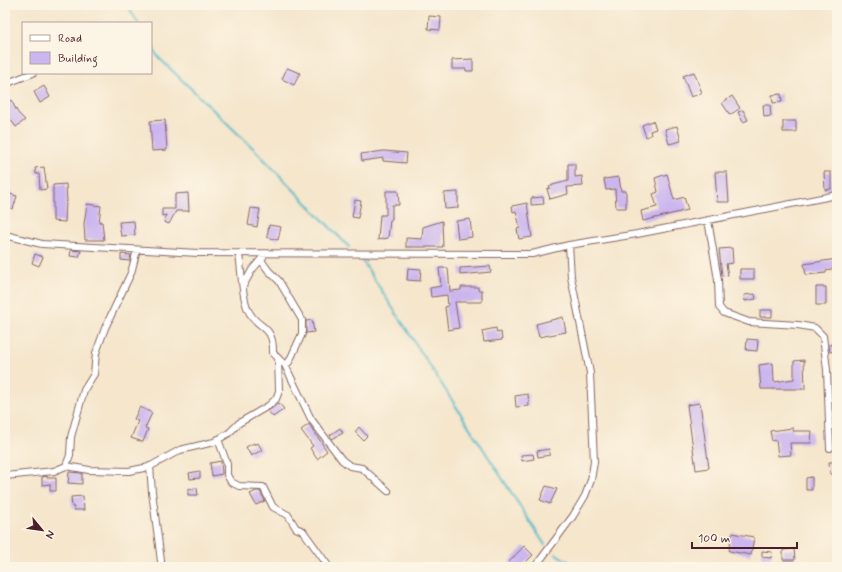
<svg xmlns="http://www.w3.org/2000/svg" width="842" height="572" font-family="Mynerve,sans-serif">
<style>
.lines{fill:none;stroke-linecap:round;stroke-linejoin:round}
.stream{stroke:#4db9c9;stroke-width:2}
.building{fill:#cbb6ef}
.street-casing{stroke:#866563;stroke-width:8}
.street{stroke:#fff;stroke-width:6}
</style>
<rect width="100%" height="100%" fill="#fcf5e5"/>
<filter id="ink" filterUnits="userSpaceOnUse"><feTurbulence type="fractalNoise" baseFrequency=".025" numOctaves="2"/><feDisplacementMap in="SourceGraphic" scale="8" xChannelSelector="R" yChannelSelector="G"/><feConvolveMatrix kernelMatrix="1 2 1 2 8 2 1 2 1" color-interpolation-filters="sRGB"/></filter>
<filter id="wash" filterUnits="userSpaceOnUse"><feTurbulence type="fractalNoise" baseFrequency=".012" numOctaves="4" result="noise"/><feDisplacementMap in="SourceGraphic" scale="16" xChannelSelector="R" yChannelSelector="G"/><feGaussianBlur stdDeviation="0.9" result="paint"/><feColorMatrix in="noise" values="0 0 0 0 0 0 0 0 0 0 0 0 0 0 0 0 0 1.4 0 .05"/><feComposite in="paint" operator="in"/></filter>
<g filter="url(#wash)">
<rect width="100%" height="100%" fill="#f5e6cc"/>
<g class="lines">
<path class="stream" d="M127,5L138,23
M151,45L158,57L256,151L349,247
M360,257L545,545
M556,554L578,567"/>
</g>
<g id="blocks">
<path class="building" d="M429,16L441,17L440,30L428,29Z
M473,59V71H466V69H452V60Z
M287,68L300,73L294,85L282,79Z
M694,72L702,93L691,97L683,76Z
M44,86L50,97L40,103L34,92Z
M781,94L782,102L773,103L772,95Z
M732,96L740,108L730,115L722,103Z
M11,100L18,113L25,120L16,127L7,115L5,116V103Z
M763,105H770L771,116L764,117Z
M743,110L748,120L743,122L738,112Z
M165,120L167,150L152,151L150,121Z
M653,121L656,129L650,131L651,135L646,137L642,125Z
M783,121H796V132H783Z
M677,126L681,141L669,144L665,129Z
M384,151L407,153L406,163L383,161V158L362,161L361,154Z
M568,164H575V177L582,176L583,186L567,187L568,194L550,199L547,189L550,188L549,186L568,181Z
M44,167L47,189L40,190L39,174H36L35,168Z
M715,172H727L729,202H717Z
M824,172H831V189L825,190Z
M667,174L674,200L684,197L688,210L643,221L641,211L657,207L653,194L658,192L655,178Z
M619,177L621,191H626V208H616L615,189L606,190L604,179Z
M66,184L67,202L66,201L65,222L53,221V185Z
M386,191H398L399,205H392V220H390L388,238L378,240L380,215H386Z
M5,192L17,196L13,209L5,206Z
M458,192V208L445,209L444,193Z
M188,193L189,211H176L169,224L164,222L166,215L162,216V209H175V194Z
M543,197L544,204L531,205V198Z
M355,200L361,201L358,218L352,217Z
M527,203L532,237L519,239L517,229L520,228L516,211L513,212L512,206Z
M87,204L101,206L99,222H102L104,240H85L84,224Z
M251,208L260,209L257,227L248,225Z
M470,219L472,237L458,239L456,221Z
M134,221L135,235L121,236L119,222Z
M442,221L443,247H406V238L422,239L423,227Z
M269,225L281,227L278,240L267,237Z
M732,248L733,263L726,264L728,275L722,276L719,249Z
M71,250L81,251L79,257L70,256Z
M35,254L43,257L39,266L32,263Z
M121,254L131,255L130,261L121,260Z
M837,259V268L826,270V273L806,275L804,264Z
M490,266L491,272L460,275V268Z
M408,268L421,269L420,281L407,280Z
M439,268H448L450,291L461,290V287H478V290H482V302H455L459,328L448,330L445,307L448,306L447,295L431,297L430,288L441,286Z
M740,269H754V279H740Z
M816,287H826V305H816Z
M755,294L756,299L745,301L744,295Z
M760,310H772V317H760Z
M563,317L566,332L539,337L536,324Z
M312,320L314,332L306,333V321Z
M496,328L497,333L501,332L502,340L484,342L482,331Z
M747,339L758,340L757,351L746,350Z
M837,344V351L830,352L829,345Z
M804,360L805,389H761L759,365L773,363L774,382L794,379V361Z
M528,394L529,406L516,407L515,396Z
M279,403L284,409L273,417L268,411Z
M700,403L709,468L696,470L687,405Z
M140,407L152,413L145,428L148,429L143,442L131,438L138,421L134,419Z
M309,424L327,451L317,459L310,448L313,446L301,430Z
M359,427L367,436L363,440L355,432Z
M340,428L343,433L332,439L330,435Z
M793,428V431H812L811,443H790L791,455L778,456L776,440L772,441L770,431Z
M254,443L255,445L258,443L262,450L251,456L246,447Z
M549,449L550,455L538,457L537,451Z
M533,454L534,459L522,461L521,455Z
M221,461L222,474L212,476L210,463Z
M829,462H837V474H830Z
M200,471V478L190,479L189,473Z
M69,472L82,473V484L68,483Z
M47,476V478H56V491H50V484L42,485V477Z
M812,477V490H806V478Z
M546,486L557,489L550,504L540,500Z
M197,488L198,495H188V489Z
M256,491H260L265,501L256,505L250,494Z
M83,496L84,510H74V507H72L71,497Z
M732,533L754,537L751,555L729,551Z
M524,546L533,555L521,567H515L509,562Z
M794,549L795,560H783V550Z
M762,551L772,552L771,558L762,557Z"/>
</g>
</g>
<g filter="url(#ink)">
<use href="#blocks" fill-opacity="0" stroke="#866563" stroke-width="1"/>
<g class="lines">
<g class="street-casing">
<path id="street" d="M5,84L33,73
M708,220L718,280L719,307L724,313L749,322L798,325L815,328L823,336L827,370L830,448
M5,235L42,244L198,253L532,254L569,245L637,234L837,195
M239,255C242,272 241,294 248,310C257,330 274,323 273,353L285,365L311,419L342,460L350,466L362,468L388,491
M261,260L268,270L279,281L302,320V334L289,362L285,365
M243,286L252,270L263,257
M218,439L227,464V475L231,482L239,486L263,487L273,507L288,515L296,528L303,531L329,567
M66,466L89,470L129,471L149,467L180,450L214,442L229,433L239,423L268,406L276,399L279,391L278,358
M150,466L152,492L161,561
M5,476L54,471L66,466L70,455L71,437L84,390L94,374L96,353L105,328L131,273L137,250
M535,567L573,516L585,496L591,480L594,462L590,373L571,277L569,245"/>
</g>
<use href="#street" class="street"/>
</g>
</g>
<rect width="842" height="572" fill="none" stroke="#fcf5e5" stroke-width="20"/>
<rect x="22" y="22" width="130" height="52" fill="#fcf5e5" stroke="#b59f9b"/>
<rect x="30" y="35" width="20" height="6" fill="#ffffff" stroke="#b59f9b"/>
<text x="58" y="42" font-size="12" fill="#4a1f2b">Road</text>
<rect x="30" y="52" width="20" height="12" fill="#cbb6ef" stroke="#b59f9b"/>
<text x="58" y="62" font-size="12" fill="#4a1f2b">Building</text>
<g transform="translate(42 530) rotate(119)" stroke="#fcf5e5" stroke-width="3" paint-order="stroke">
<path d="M0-3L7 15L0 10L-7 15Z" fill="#4a1f2b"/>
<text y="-6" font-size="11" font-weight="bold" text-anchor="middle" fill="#4a1f2b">N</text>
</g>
<path d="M692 542v6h105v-6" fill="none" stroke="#4a1f2b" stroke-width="2"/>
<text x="698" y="542" font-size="12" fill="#4a1f2b" stroke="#fcf5e5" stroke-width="3" paint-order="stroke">100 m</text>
</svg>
